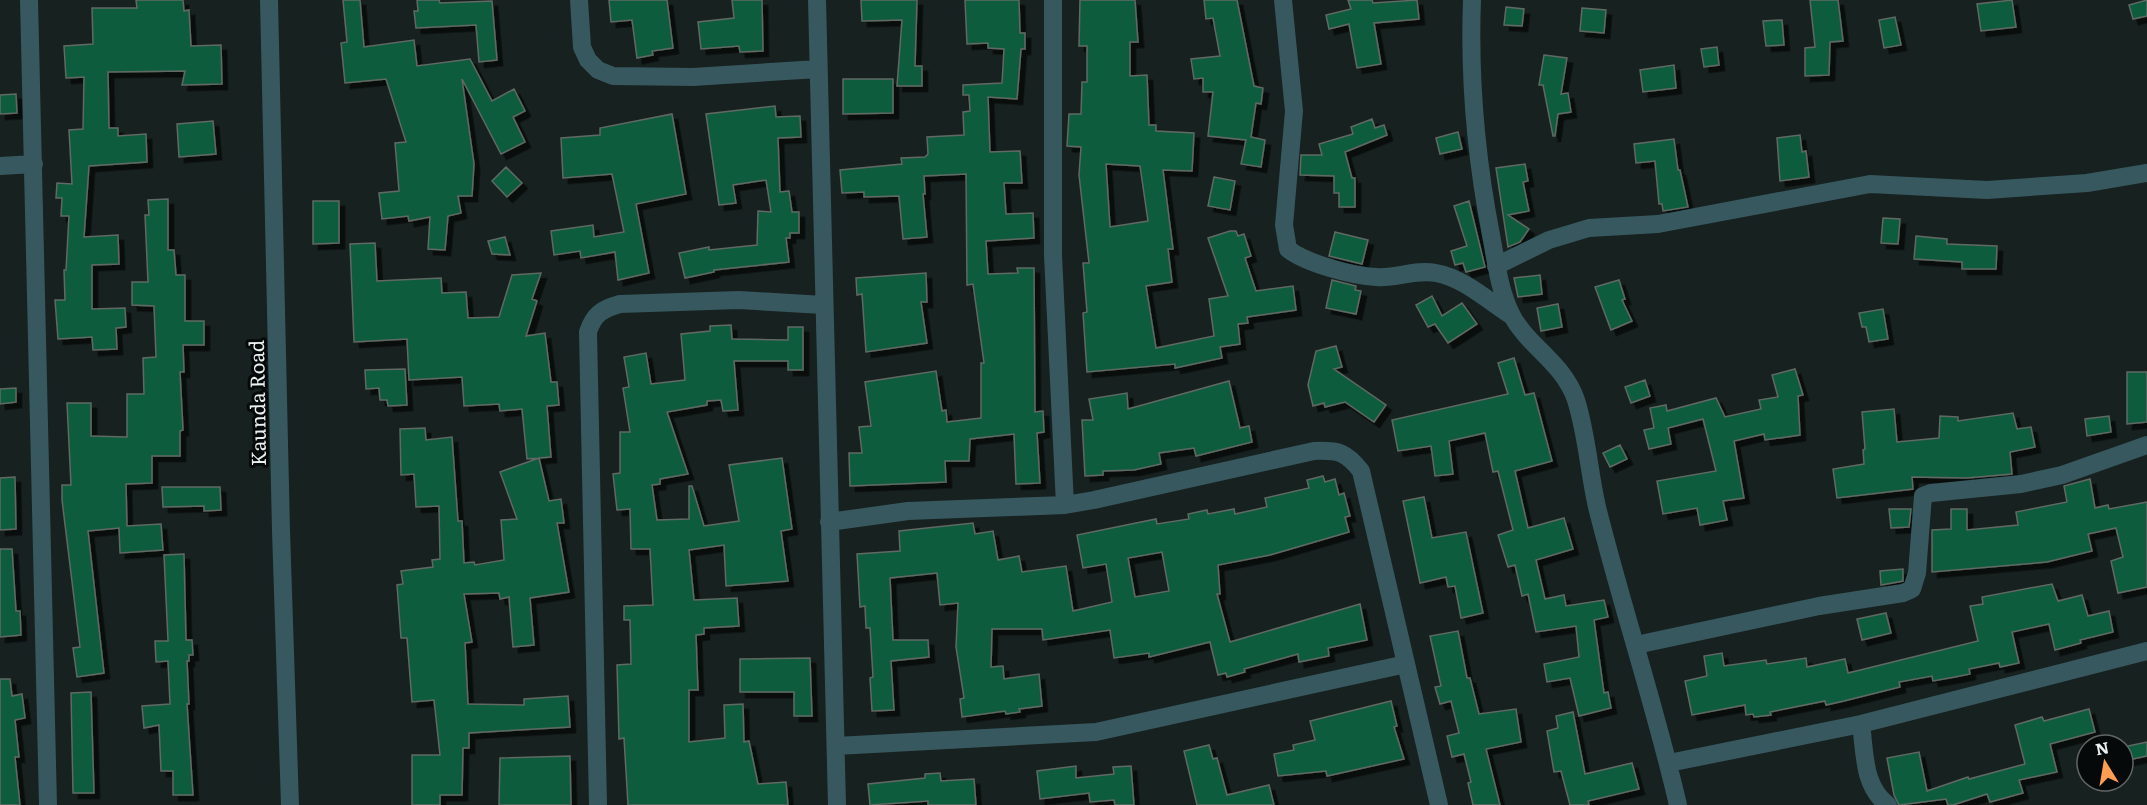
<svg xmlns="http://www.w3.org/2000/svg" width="2147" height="805" font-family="Literata,serif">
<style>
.building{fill:#0e5c3c;stroke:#606964;stroke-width:1.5;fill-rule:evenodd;filter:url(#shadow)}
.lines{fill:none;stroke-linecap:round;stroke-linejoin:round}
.minor{stroke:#37585f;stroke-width:18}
.labels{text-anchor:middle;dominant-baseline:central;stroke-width:6;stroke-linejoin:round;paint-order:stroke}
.street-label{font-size:20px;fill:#eaf1f0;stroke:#060909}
</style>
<defs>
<filter id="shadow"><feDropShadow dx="5.5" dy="5.5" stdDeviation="0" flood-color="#0009"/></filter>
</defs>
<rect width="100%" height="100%" fill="#17211f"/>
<path class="building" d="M136,0H183L184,11L189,10L191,46L221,45L222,84L182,85L185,71L108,72L109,128H118V136L146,134L147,162L89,166L84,237L118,235L119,264L92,265V309L125,308L126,327L116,328L117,349L93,350L92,337L58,339L55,300H65L64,270H66L69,216H61L62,198H56L57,183L72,184L69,130L83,129L84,77L66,78L64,46L93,44L92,8H137Z
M343,0H360L364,47L414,40L417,66L470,59L492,101L514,89L525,111L513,117L525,142L501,154L462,79L474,164L472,196H458L461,213L448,216L445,250L428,249L430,217L409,221L408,216L382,219L379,193L399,191L395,143L406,142L386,79L345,83L341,43L347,42Z
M417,0H439L440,3L492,1L497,60L479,62L476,25L416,28L414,11H418Z
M609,0H667L673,48L652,51L653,55L637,58L632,20L611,22Z
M732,0H762L763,51L740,52L739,46L701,49L698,22L734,18Z
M861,0H917L915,66H922V86H897L902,20L862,21Z
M965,0H1019L1020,33H1025V49H1021L1017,99L988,97L990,152L1020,151L1022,183H1004L1006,214L1033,213L1034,238L986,241L988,274L1018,273L1017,268H1034L1035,412L1043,411L1044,432L1037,433L1040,483L1016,484L1014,434L970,439L969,461H945L946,482L850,486L849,453H862L859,427L871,426L865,382L936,371L942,411L946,410L947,422L981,418V363H984L973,284L967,285L966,174L924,176L925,194H923L927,237L903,239L899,196L864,197V192L842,193L840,170L902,164L901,158L925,157L928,154L927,137L964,135L963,112L970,111L969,95H963V85L1002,83L1004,49L988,48V43L967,44Z
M1080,0H1135L1138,42H1130V76L1147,75L1149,125H1156V131L1194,133L1192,171L1163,170L1173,249H1168L1172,282L1146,286L1156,348L1214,336L1209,299L1228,296L1208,238L1230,231H1236L1238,236L1244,234L1251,256L1245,258L1256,291L1293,286L1296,310L1247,317L1248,323L1238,324L1240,344L1220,347L1222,358L1175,368V364L1087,372L1083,313L1087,312L1083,263H1089L1079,175L1081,147L1067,146L1069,114H1081L1082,82H1087V46H1079ZM1106,164L1140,166L1148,221L1110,227Z
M1204,0H1237L1254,86L1263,88L1261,104L1256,103L1251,137L1265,140L1261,167L1241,164L1246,140L1208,136L1213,92H1203V78L1194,79L1191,59L1220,56L1213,18L1206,19Z
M1348,0H1372L1373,3L1417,0L1419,19L1374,23L1381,64L1357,68L1349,24L1329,29L1326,15L1351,9Z
M1810,0H1838L1843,41L1830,42L1829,75L1805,76V48L1815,47Z
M2012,0L2016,27L1981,31L1977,4Z
M2147,0V16L2133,19L2129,5Z
M1506,7L1524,9L1522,26L1504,25Z
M1582,8L1606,10L1604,33L1580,31Z
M1895,17L1901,45L1884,48L1879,20Z
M1782,20L1784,45L1766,46L1763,21Z
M1717,47L1719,65L1704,67L1701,49Z
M1544,55L1567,58L1561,94L1568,93L1571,112L1558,114L1555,136H1553L1543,85H1539Z
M1674,65L1676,88L1643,92L1640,70Z
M843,79H893V113L843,114Z
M16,94L17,113L0,114V95Z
M775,106L776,117L800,116L801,137L778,138L780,192L789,191L792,212H799V233H790V238H786L789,262L714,270V272L685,278L679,253L709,247V250L757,245L758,211L771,212L766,180L733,185L736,203L719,205L706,114Z
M672,114L686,194L636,204L649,273L618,280L615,252L581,258L580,251L554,255L551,231L593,225L594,237L624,232L612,174L563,178L561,138L600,135V128Z
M1372,119L1375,128L1384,125L1387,135L1345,152L1352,178H1355V207H1339V193H1334V176L1300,175L1301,155H1322L1319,144L1353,134L1351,127Z
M213,121L216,154L179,157L177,124Z
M1458,132L1462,149L1440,154L1436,138Z
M1800,135L1802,152L1806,151L1809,177L1780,181L1777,138Z
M1674,139L1678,170H1680L1688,207L1663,211L1662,204H1659L1655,161L1636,163L1634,144Z
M1525,164L1528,181L1523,182L1529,211L1508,215L1529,229L1520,242L1508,247L1496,168Z
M506,167L522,183L507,197L492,181Z
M1214,177L1235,181L1230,210L1208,206Z
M168,199V250H174L176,275H185V321H204V345H183L184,372H180L183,430L180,431V456H152V483L126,484L127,526L161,524L163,550L120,553L119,528L88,531L104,673L77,677L73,648L80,647L62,500V485H71L67,403H91V436L127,437V394H144L143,358L156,357L154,306L132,305V282H148L145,215H149L148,200Z
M313,201H339V243L313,244Z
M1469,201L1485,267L1466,272L1463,263L1455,265L1451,251L1467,246L1454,206Z
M1883,218L1900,219L1898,244L1881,243Z
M1335,232L1368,240L1362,264L1329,256Z
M1916,236L1947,239V244L1997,246L1996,269H1962V262L1914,259Z
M505,237L510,255L492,254L488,241Z
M375,243L377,281L441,278L442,293L466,292L468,318L499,317L512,275L541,273L532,299L537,301L526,336L545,333L551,382H557L559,405L547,406L551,457L527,459L522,409L500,411L499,404L464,406L462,377L409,380L407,339L354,342L350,244Z
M926,273L927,302H921L927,343L866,352L862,294L857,295L856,278Z
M1540,275L1542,294L1518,297L1514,278Z
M1332,280L1356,286L1355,290L1361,291L1356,314L1326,308Z
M1619,280L1625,299L1622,300L1632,321L1611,330L1595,287Z
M1432,296L1442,316L1462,303L1477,324L1448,343L1435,324L1428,327L1416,305Z
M1558,304L1562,327L1541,331L1537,308Z
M1883,309L1888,339L1869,342L1866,327H1862L1859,313Z
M731,325L732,339L788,340V327H803V370H788V361H734L738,410L723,411L721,400L707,401V405L667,412L688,474L660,479V484L652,485L657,520L689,519V486H692L704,526L739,521L729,465L782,458L792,529L781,531L788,581L726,586L724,545L689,550L694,600L737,598L739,626L704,628V634L696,635L698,690H689V742L725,738L724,705L743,704L744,742L749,741L758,784L786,782L788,805H628L624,738L619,739L617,665L631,664L630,620H624V606L653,605L650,549H631L630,509L617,510L613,474L620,473V432H630L623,388L629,387L624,357L646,353L651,384L685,380L681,334L710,331V326Z
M1336,346L1342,367L1334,369L1386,405L1374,422L1345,402L1325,407L1324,403L1313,406L1308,385L1316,351Z
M1514,358L1525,395L1534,393L1552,461L1515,471L1528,528L1564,518L1573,549L1536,560L1545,599L1564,595L1566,606L1604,600L1608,617L1594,620L1604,693L1608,692L1611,708L1579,716L1570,678L1547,682L1544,664L1579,657L1576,626L1536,632L1528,594L1522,596L1515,565L1508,567L1498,535L1513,530L1498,471L1493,472L1485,433L1449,441L1453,474L1435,476L1431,446L1398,451L1392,420L1508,394L1498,363Z
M405,369L407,405L388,406L387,400H380L379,388L366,389L365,370Z
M1795,369L1803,395L1798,396L1800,435L1765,440L1764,434L1734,441L1744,498L1723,501L1727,520L1700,525L1697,508L1663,514L1657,481L1716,471L1703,419L1668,428L1671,444L1649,449L1644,430L1654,428L1650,408L1666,405L1667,411L1716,398L1725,417L1761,409L1759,400L1778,397L1772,375Z
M2127,372H2147V422L2127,424Z
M1645,380L1650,396L1631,403L1625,387Z
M1229,381L1240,428L1249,426L1252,442L1196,456L1194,448L1159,453L1161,464L1134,470L1103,471V475L1085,476L1082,420H1093L1089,399L1127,393L1128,409Z
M16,388V402L0,404V389Z
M1894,409L1897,442L1939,438L1940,416L1958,417V421L2013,413L2017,429L2031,427L2035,447L2010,452L2012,474L1967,478L1912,477L1913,489L1837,498L1833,469L1864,464L1863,450L1865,449L1862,412Z
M2109,416L2111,432L2087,436L2085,419Z
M425,428L426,440L452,437L458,521H462L464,563L474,562L475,565L504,560L501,520L517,519L500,472L539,458L549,501L561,499L564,523H557L569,592L530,598L534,645L513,647L509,597L500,599L499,593L464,594L472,642L465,643L468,704L524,705V699L568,696L570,727L469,733V748H463L462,795H440V805H412V755H440L434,700L412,702L407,638H401L397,585L403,584L401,571L433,567L432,560L440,559L439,506L416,507L414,474L401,475L400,429Z
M1620,445L1627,459L1610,467L1603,453Z
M1323,476L1325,482L1335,479L1339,495L1344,493L1350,516L1345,517L1349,532L1270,555L1218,565L1220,594H1217L1230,642L1360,604L1367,640L1328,648L1329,656L1299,662L1298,654L1244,669L1245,672L1227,677L1226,673L1218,675L1210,642L1149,657V653L1114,658L1110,630L1043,640L1042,629H992L991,667L1003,666L1004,679L1039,674L1042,706L1019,709L1020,712L1006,714L1005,711L962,717L960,699L964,698L956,647L958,603L940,605L937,573L890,578L893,640H928L929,657L891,661L894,710L872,711L870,678L873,677L870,628H866L865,606L860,607L857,554L900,551L899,531L973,523L975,534L993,531L998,560L1019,556L1022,572L1066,566L1073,611L1112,602L1106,564L1083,568L1077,535L1156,519L1157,524L1189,519L1188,514L1207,510L1208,514L1234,509L1235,514L1267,507L1265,498L1309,488L1307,480ZM1162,552L1169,591L1135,597L1128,558Z
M15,477L16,529L0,530V478Z
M2090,479L2095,508L2108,505L2109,509L2147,502V587L2118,593L2111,561L2123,557L2116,528L2088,534L2092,551L2047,562L1932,572V530L1951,529V509H1967V530L2018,525L2016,512L2067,502L2064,486Z
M162,487H220L221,510L204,511V506L163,507Z
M1424,497L1432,538L1466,532L1483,613L1461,618L1455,586L1448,587L1446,577L1420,583L1403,501Z
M1889,509H1911L1909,527L1891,528Z
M0,549H12L16,611H20L21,635L0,637Z
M184,554L186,640H192L193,655H189V661H187L189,704H187L193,795H173V771H161L159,725L144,728L142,706L170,704L168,661L156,662L155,641H168L164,555Z
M1903,569V581L1881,585L1880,571Z
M2052,584L2058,601L2082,595L2088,616L2109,611L2113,632L2080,640L2081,643L2055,650L2049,624L2012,632L2019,663L2000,667L1999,663L1969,669L1970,674L1955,677L1933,681L1932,676L1899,682L1900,687L1844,701L1826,705L1825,701L1770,712L1771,715L1754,717L1753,714L1746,715L1745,705L1692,715L1685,681L1707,676L1704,656L1722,653L1724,666L1766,660L1767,664L1806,658L1807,667L1845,659L1848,673L1978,641L1970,606L1983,604L1982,597Z
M1886,613L1891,633L1862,640L1857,619Z
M1458,631L1467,678H1470L1479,714L1516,709L1521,742L1486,749L1500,805H1473L1468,783L1471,782L1464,754L1452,757L1447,736L1459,733L1451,701L1440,704L1435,687L1441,686L1430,636Z
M810,658L812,716H794V692H740V659Z
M0,679H10L12,696L22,694L25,718L15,720L19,757H15L20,805H0Z
M91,692L94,793H73L71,693Z
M1391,701L1397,726L1394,727L1404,759L1327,776L1326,771L1278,776L1274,754L1294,750L1293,745L1315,740L1310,721Z
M2089,709L2095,732L2050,744L2057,772L2019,780L2023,793L1990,802L1987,794L1953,805H1948L1946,799L1899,805L1894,795L1887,758L1919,752L1927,791L1968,777L1969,779L2025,764L2015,725L2042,717L2044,721Z
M1573,712L1585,774L1632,763L1639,789L1588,801L1589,805H1570L1561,771L1554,772L1547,731L1558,728L1556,716Z
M2147,742V756L2123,761V747Z
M1209,745L1213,759L1217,758L1227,795L1269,785L1274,805H1197L1184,751Z
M570,756L571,805H499L500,758Z
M1076,766V778L1114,774L1113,767L1131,766L1134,805H1115L1114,800L1090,802L1089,793L1040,799L1037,771Z
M940,773L941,781L974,779L976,805H928V801L870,805L868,784L925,778V774Z"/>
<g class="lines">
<path class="minor" d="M29,0L48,805
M269,0L281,531L290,805
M579,0L582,47L588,60L598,70L613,76L693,77L818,69
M817,0L837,805
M1053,0V255L1065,505
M1283,0L1294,111L1284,225L1288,249C1305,263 1353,276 1376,277C1396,279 1415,269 1436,273C1464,278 1488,301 1512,316
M1472,0C1469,79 1476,157 1491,235C1496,261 1499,289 1511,314C1528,347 1563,362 1576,400C1587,435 1589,472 1597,507C1622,607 1655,705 1678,805
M0,166L34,164
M1496,266L1549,240L1589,228L1658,224L1870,184L1987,190L2087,183L2147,173
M829,522L908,511L1065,505L1094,500L1314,451C1339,450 1346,452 1361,471L1439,805
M1636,645L1819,606L1903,593L1912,589L1917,573L1923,496L1931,493L2021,484L2062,475L2147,445
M1861,724C1865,753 1863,787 1888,805
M836,746L1096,732L1406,664
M1669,763L1861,724L2147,651
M598,805L588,332C594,314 602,309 620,304L739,300L823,305"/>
</g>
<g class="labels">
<g class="street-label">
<text transform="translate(256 403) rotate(-91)">Kaunda Road</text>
</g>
</g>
<g transform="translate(2105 763) rotate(349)"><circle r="28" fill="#060909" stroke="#616665" stroke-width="1.5"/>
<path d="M0-4.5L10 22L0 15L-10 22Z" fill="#fd9d54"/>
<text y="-9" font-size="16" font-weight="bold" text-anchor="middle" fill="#eaf1f0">N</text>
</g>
</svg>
